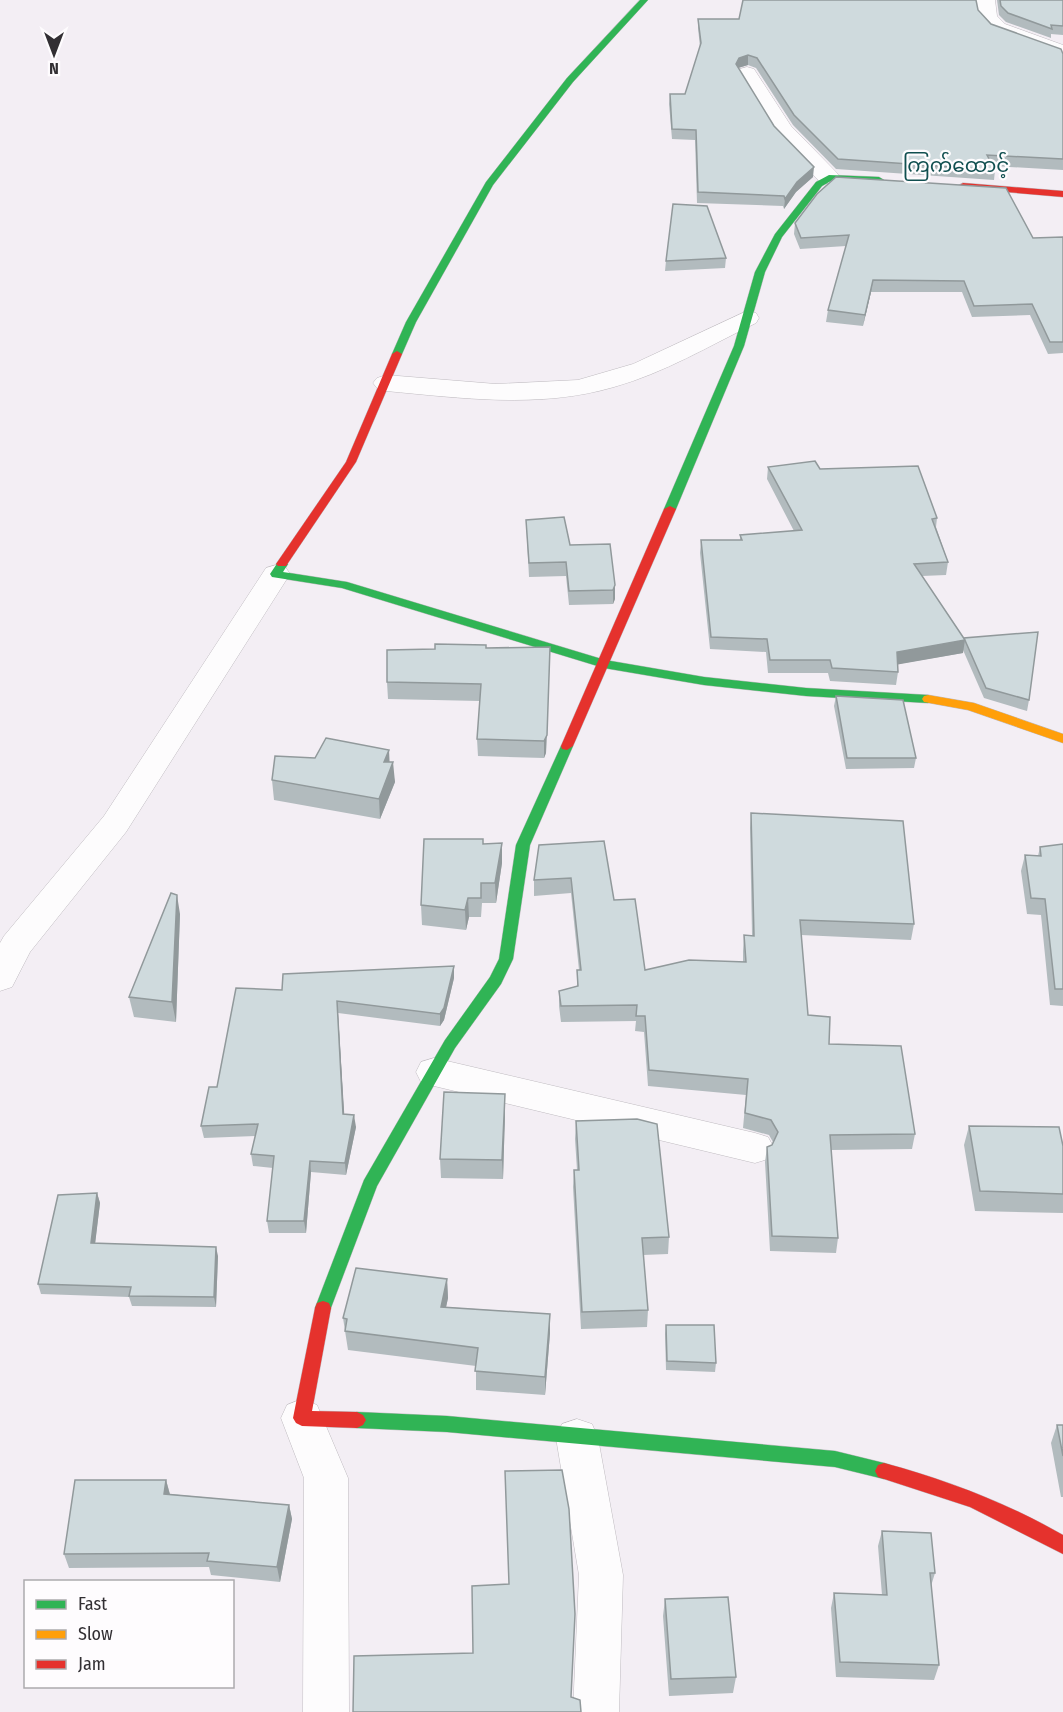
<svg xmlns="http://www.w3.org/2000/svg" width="1063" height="1712" font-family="'Fira Sans Condensed','Noto Sans Myanmar',sans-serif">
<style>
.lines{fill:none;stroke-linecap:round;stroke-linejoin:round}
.street-casing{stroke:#bfbbc0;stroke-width:1}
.fast-casing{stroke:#bfbbc0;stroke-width:1}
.slow-casing{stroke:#bfbbc0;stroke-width:1}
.jam-casing{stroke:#bfbbc0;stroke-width:1}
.street{fill:#fdfcfd;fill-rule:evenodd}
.fast{fill:#30b455;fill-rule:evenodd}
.slow{fill:#ff9f0a;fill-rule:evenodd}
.jam{fill:#e5322d;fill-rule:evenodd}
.wall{fill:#b2bbbe}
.shaded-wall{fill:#91999b}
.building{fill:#cfdadd;stroke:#91999b;stroke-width:1.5}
.labels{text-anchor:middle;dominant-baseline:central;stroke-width:4.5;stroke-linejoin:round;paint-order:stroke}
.far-quarter-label{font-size:20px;fill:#114f50;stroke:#fefcfe}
</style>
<rect width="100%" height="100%" fill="#f3eef4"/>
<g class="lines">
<g class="street-casing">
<path id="street" d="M975,0H995L997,16L1005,24L1063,45V58L991,32L978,18Z
M747,67L754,69L791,126L837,173L840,178L837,183H821L775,135L737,73L740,69Z
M747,311L756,313L759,318L756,323C709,346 664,373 614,387C539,409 462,398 386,391L377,388L373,383L377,378L386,375L496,384L578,380L633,364Z
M276,565L286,568L290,574L126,832L30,952L12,987L0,991V943L4,936L104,816L266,568Z
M434,1058L755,1133L768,1137L774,1148L768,1159L755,1163L434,1086L421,1082L416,1072L421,1062Z
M302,1399L317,1405L348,1478L349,1712H303L304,1478L281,1418L287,1405Z
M577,1419L592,1424L598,1438L623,1575L619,1712H573L579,1575L556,1438L562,1424Z"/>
</g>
<g class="fast-casing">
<path id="fast" d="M640,0H648L573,82L493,185L416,322L402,354L397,357L393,356L392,354L406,322L486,182L567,78Z
M829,175L879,177L884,180L879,183L831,181L822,186L782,237L765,272L744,346L676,509L674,511H666L664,509L734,346L755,272L775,234L816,182Z
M282,560L288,564L283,572L347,582L605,660L704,677L806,688L928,695L934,699L928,703L806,696L704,685L604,668L342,588L272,577L270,574L278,562Z
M567,742L573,746L530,845L513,959L501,984L455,1048L377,1186L329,1313L323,1315L317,1313L315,1308L364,1180L445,1040L490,977L499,959L516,845L561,746Z
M357,1412L447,1416L835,1451L884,1463L890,1465L893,1471L890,1477L884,1479L835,1467L447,1432L357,1428L351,1425L348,1420L351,1415Z"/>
</g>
<g class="slow-casing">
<path id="slow" d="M928,695L974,703L1063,734V743L968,710L924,702L922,699L924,696Z"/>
</g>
<g class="jam-casing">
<path id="jam" d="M963,183L1063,191V197L960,188L958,186Z
M397,351L402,354L356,462L286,566H278L276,564L346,462L392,354Z
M670,506L676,509L573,746L567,750L562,749L561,746L664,509Z
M323,1301L329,1303L331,1308L312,1411L357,1412L363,1415L366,1420L363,1425L357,1428L302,1426L296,1423L293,1418L315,1308L317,1303Z
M884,1463C947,1480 1007,1503 1063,1535V1554L970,1507L878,1477L875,1471L878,1465Z"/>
</g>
<use href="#street" class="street"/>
<use href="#fast" class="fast"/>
<use href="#slow" class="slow"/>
<use href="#jam" class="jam"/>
</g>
<path class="wall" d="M997,0H1063V35L1051,34V38L1006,22L999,15Z
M978,10L991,24L1063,54V170L993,166L995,170L994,180L836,169L793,125L756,68L748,65L738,68L774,126L813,177L796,192L784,209L783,206L697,203L695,140L672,139L669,104L670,94H685L700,47L698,28V19H739Z
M795,223L1033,238L1063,237V353L1048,354L1030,315L972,317L962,292H871L863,326L826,322L828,310L846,246L800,249L794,234Z
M726,258L725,268L665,271L666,261Z
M768,467L820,469L937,518L936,527L948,562L946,575L922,576L964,638L1029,700L1027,711L984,698L963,650V653L898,664V672L896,685L830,681L828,673H768L766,652L710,649L700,553L701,540H740V535L794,531L767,479Z
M526,520L570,545L615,585V599L613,604L569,605L566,576L529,577Z
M550,647L546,753L544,758L478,756L477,739L480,701L388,699L387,682L486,648Z
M836,696L916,758L914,768L846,769L834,706Z
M390,762L395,782L380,819L274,800L272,780Z
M751,813L914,924L911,940L801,935L808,1015L829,1044L915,1134L912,1149L831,1150L838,1238L836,1253L770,1251L765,1162L767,1147L772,1145L773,1142L769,1135L743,1128L746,1095L648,1086L644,1032L635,1031L636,1021L561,1022L559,1006V991L577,986V970H579L571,893L534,896V880L539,845L614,900L645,970L743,962V951L744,935H752L750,828Z
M483,844L502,863L496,903H482L481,917H469L466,930L422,925L421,905Z
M1063,844V1006L1050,1005L1041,915L1027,914L1021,871L1025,855L1038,856L1040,847Z
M180,914L176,1022L134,1017L129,997Z
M454,966V978L444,1020L440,1026L338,1013L344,1114L356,1127L346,1175L311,1172L306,1233H269L267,1221L273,1168L253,1166L251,1154L255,1136L204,1138L201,1126L282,990Z
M505,1094V1113L503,1179L441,1178L440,1159Z
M576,1121L669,1237L668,1254L643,1255L648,1310L647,1327L581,1329L573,1187L574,1170H577L575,1139Z
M969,1126L1063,1146V1213L975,1211L964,1145Z
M97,1193L100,1203L95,1243L218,1256L216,1307L132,1306L129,1297L41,1294L38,1284Z
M447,1279L448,1298L446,1307L550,1314V1333L545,1395L476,1390V1366L348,1350L343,1318Z
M666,1325L716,1363L715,1372L666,1370L665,1334Z
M1057,1425H1063V1497H1061L1051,1443Z
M166,1480L170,1494L289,1505L292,1519L280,1582L211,1575L209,1567L69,1568L64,1554Z
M882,1531L935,1573L931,1586L939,1665L934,1680L836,1677L831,1608L834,1593L882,1595L878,1546Z
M665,1599L736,1677L733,1693L669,1696L663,1616Z"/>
<path class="shaded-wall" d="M748,55V65L738,68L736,64L739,58Z
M814,167L813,177L796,192L784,209L785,199L797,182Z
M873,280L871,292L863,326L865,315Z
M615,585V599L613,604V590Z
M965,640L963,653L895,665L897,652Z
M550,647L546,753L544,758V741Z
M389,750L390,770L393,762L395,782L380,819L379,799L384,762Z
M502,843V863L496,903L495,883Z
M177,895L180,914L176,1022L172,1002Z
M468,898L469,917L466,930L465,910Z
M454,966V978L444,1020L440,1026V1014Z
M337,1001L338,1013L345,1126L343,1114Z
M505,1094V1113L503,1179L502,1160Z
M354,1115L356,1127L346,1175L345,1163Z
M310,1161L311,1172L306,1233L304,1221Z
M97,1193L100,1203L94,1253L91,1243Z
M216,1247L218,1256L216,1307L214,1297Z
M447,1279L448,1298L442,1326L441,1307Z
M550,1314V1333L545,1395V1377Z
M166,1480L170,1495L164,1494Z
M289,1505L292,1519L280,1582L277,1567Z"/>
<path class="building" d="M743,0H976L978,10L991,24L1061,49L1063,54V159L987,155L995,170L838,159L794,115L757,58L748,55L739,58L736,64L774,126L814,167L797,182L785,199L784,196L698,192L696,130L672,129L670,94H685L701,43L698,19H739Z
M1000,0H1063V26L1051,25L1052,29L1008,13L1001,6Z
M836,177L1006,188L1033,238L1063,237V342H1050L1032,304L974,306L964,281L873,280L865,315L828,310L849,235L801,238L795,223L817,194Z
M673,204L707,206L726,258L666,261Z
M815,461L820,469L918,466L937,518L932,519L948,562L914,564L965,640L897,652L898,672L832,668L830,660H770L767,639L711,637L701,540H742L740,535L802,530L768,467Z
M564,517L570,545L610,544L615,585L613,590L569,591L566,562L529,563L526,520Z
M1038,632L1029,700L986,688L964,638Z
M435,644L486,645V648L550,647L547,735L544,741L477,739L481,684L387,682V650L435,649Z
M836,696L903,700L916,758H847Z
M326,738L389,750L384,762H393L379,799L272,780L275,756L315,758Z
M751,813L903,821L914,924L800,920L808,1015L830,1017L829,1044L901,1046L915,1134L830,1135L838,1238L772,1236L767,1147L772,1145L778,1132L771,1120L745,1113L748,1079L649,1070L645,1016H636L637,1005L561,1006L559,991L578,986L577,970H581L571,878L534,880L539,845L604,841L614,900L635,899L645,970L689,960L746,962L744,935L754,936Z
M424,839H483V844L502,843L495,883H481V898H468L465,910L421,905Z
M1063,844V989H1055L1045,899L1031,898L1025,855L1041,856L1040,847Z
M171,893L177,895L172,1002L129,997Z
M454,966L444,1008L440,1014L337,1001L343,1114L354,1115L345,1163L310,1161L304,1221H267L274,1156L251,1154L258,1124L201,1126L209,1087H217L236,988L282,990L283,974Z
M444,1092L505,1094L502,1160L440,1159Z
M637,1119L657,1124L669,1237L642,1238L648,1310L582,1312L574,1170H579L576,1121Z
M969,1126L1059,1127L1063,1146V1194L980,1191Z
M97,1193L91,1243L216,1247L214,1297L129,1296L131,1287L38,1284L58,1195Z
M356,1268L447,1279L441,1307L550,1314L545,1377L475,1371L478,1348L345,1331L347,1319L343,1318Z
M666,1325H714L716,1363L667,1361Z
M1057,1425H1063V1456Z
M562,1470L569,1509L575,1614L571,1697L580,1700L581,1712H353L354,1656L473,1653L472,1586L509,1584L505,1471Z
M75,1480H166L164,1494L289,1505L277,1567L207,1561L209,1553L64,1554Z
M882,1531L931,1533L935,1573H930L939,1665L840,1662L834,1593L887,1595Z
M728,1597L736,1677L671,1679L665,1599Z"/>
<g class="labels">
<g class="far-quarter-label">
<text x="956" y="165">ကြက်ထောင့်</text>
</g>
</g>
<rect x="24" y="1580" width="210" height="108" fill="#fefcfe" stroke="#acaaad" stroke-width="1.5"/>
<rect x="36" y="1600" width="30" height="9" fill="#30b455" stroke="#acaaad" stroke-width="1.5"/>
<text x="78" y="1610" font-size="18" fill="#322f33">Fast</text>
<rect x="36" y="1630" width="30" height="9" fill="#ff9f0a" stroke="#acaaad" stroke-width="1.5"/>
<text x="78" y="1640" font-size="18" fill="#322f33">Slow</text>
<rect x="36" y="1660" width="30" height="9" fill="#e5322d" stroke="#acaaad" stroke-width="1.5"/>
<text x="78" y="1670" font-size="18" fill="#322f33">Jam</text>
<g transform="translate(54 54) rotate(180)" stroke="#fefcfe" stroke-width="4.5" paint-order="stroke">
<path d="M0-4.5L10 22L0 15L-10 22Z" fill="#322f33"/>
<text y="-9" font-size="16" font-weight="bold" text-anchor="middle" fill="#322f33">N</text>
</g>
</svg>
